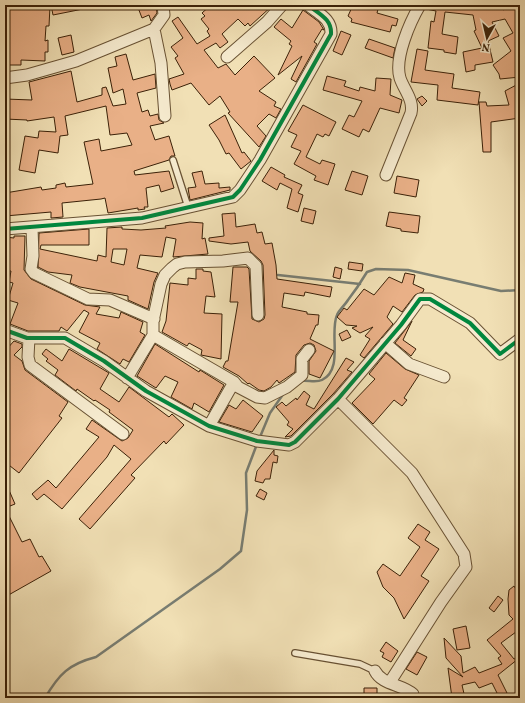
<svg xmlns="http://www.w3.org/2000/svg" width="525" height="703" font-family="Vollkorn,serif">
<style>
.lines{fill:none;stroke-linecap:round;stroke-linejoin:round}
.stream{stroke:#787d72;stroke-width:2.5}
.building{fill:#e9b087;stroke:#3b2108;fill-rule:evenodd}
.service-casing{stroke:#685133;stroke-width:8}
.minor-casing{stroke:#685133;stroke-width:13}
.service{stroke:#f6ebcf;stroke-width:5.5}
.minor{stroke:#f6ebcf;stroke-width:11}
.cycleway-casing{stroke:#f6ebcf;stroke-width:6}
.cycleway{stroke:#00873e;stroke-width:4}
</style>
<rect width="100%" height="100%" fill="#f1e0b5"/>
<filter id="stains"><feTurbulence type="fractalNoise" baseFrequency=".005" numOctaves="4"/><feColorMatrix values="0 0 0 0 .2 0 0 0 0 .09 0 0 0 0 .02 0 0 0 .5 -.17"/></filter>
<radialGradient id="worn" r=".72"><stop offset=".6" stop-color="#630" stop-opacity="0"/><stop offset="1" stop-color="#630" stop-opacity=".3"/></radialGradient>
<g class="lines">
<path class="stream" d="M278,275L360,284
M301,381C308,380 316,383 322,380C344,369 329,333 337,315C339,310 345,305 348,300C355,291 361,282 367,272L376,269L408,270L501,291L520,290
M260,437L270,413L284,393
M45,698C59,674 69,664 96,657L220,569L241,551L247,510L246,473L257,444"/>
</g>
<path class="building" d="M21,5L50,6L49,26H46L45,41L48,40V52H45V61L21,60V65H5V12L9,13V8L21,9Z
M51,5H88V8L53,15Z
M137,5H156L157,13L151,21L149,15L142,18Z
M211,5H226L230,9L235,5H273L250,26L248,23L245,26L238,19L222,34L228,42L220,48L216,43L204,50L218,68L226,64L235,75L254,56L275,78L259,91L276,102L274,106L281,109L276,118L269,114L257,126L266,136L259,147L228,113L230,112L220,96L209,105L191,83L172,90L170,84L169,79L184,74L175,58L178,56L171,47L183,38L172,21L178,17L197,44L210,36L207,31L209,29L201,19L205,16L202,13Z
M353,5H379L377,13L398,19L396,26L392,25L390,32L351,22L352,19L348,16Z
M427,5L475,8L474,5H486L487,9L501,5L503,10L508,7L510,9L520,5V77L500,79L499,74L493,65L511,51L503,38L513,33L505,19L492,22L499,36L488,41L493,62L475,65V70L466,72L463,52L482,48L474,31L476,30L473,15L445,12L442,34L458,37L456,54L444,52V50L428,48L431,21L434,22L436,11L426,9Z
M303,10L319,22L324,30L322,29L314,42L317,44L296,82L291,79L302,56L278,75L292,46L289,44L291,41L274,27L281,19L292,28Z
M341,31L351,35L342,55L333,51Z
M71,35L74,52L62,55L58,38Z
M369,39L395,48L393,58L365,48Z
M417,49L428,51L425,70L454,74L452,88L480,92L478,105L437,100L438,85L411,82Z
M126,54L133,80L155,74L156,88L137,93L142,112L148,110L150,116L158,114L159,120L164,123L150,126L155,140L169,136L175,156H171L169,160L134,171L135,175L169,171L174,188L161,192L159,185L146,188L148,207H144L145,209L138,210V208L108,213L105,198L101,199L62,203L63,217L51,218V212L5,216V193L41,187L42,190L56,188V185L65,183L66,187L93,184L84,142L99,139L101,151L132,145L127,133L110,135L106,106L65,116L68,135L60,136L58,153L39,150L35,173L19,170L25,136L38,138L39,131L56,132L54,117L27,121V120L5,119V99L32,100L29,82L71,71L77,102L102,95V88L106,87L113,106L126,104L123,89L113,93L108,68L117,66L115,57Z
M327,76L346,81L344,86L359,91L360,87L375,91L376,78L391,79L390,95L402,100L399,113L380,108L369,132L363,129L359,137L342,129L349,115L354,117L362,101L323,90Z
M520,83V118L491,122V152H483L479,102H486L487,106L509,105L505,91Z
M422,96L427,101L422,106L417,99Z
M303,105L336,122L329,136L325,134L323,137L317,134L306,157L320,164L322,160L335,164L328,185L314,180L316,176L294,164L301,151L291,147L297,135L288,131Z
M225,115L242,153L244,152L251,161L241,169L229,153L226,154L219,140L209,125Z
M271,167L285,175L284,177L302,185L298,193L303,195L298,212L287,208L292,189L280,183L277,190L262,181Z
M202,171L205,184L219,183V188L230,187V190L190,200L188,188L196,187L192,173Z
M352,171L368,176L362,195L345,190Z
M397,176L419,180L416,197L394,193Z
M304,208L316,211L313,224L301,221Z
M389,212L420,216L418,233L401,231V229L386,226Z
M235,213L236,227L255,224L257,233L262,232L265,244L272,243L276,265L277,279L332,287L330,297L305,292L304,296L284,293L282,307L307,312V314L319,315L318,325H316L310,339L334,351L320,378L309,374V361L316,351L314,345L310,343L304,345L296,355L295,372L279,383L277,380L271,387L264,391L259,390L249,383L248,384L239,376L223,367L226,361H228L238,302H230L233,267H247L249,269L252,319L259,322L264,319L265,315L263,265L261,261L250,251L248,242L231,244L209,241V238L224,236L222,214Z
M190,222L203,223L202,239L205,238L208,254L173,257L176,239L166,237L162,257L140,255L137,268L158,273L154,282L148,309L128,300V296L80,287L70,283L72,275L48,272L38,267L39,233L89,229V245H41L40,249L97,261L98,255L106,257L107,228L122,227V229L141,230L166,228L165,226ZM113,249H127L124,265L111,262Z
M14,236H25L24,270L31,279L85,305L100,307L96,314L119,318L121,312L143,322L140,332L145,335L129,362L123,359L120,364L97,349L100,343L79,332L89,313L84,310L67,331L61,327L59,331H28L10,324L18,303L8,300L13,283L9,282L11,271H5L7,251H5V237L14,238Z
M349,262L363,264L362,271L348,269Z
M335,267L342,269L340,279L333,277Z
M196,269H203V271L211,272L215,297L206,296L204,313L222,314L221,359L201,355L202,350L189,343L187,346L162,332L166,321L170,283L188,285V278L196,279Z
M405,273L415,275L413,284L424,289L423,292L415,295L402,312L393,306L387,317L393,324L364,358L360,355L370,339L365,336L373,327L360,333L352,328L357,326L346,325L337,317L344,308L347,310L364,289L374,295L389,277L402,283Z
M412,321L403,340L416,349L411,356L395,343Z
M347,330L351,337L342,341L339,334Z
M14,341L22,344V347L14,355L22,361L25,370L68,402L59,416L62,418L19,473L5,462V351Z
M155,344L199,372L200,370L224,385L209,412L194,403L192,409L171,397L178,382L165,376L156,388L137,376Z
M46,349L62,361L69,349L109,373L100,389L119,402L129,387L169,417L172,414L184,425L166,444L164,441L131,475L135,478L90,529L79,519L131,459L114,445L107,457L62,509L44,494L37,500L32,494L48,480L56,488L99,437L86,429L92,420L122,441L128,438L133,430L109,412L110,410L95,400L94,401L77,389L76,391L55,375L58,370L46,361L48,359L42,354Z
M386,353L405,369L419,375L404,398L407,400L402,406L394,400L373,424L352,403L375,379L369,374Z
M346,358L354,362L347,370L352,372L333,394L291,436L285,437L293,429L287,425L289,422L276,407L282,402L286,406L296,398L297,400L304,391L310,396L306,405L314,409Z
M243,400L263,416L252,432L219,422L229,405L236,409Z
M274,450V455L278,456L277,463L273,462L270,479H265L263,483L255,481L257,471Z
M5,481L15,504L5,508L22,542L30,539L39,557L42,556L51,571L5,597Z
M260,489L267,493L264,500L256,496Z
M418,524L430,532L425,540L439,549L421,576L429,581L404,619L394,598L383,587L377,572L383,564L400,576L420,547L408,538Z
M514,586L520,596V629L501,643L514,659L517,658L518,659L498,675L507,693L499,697L492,683L479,688L475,682L462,685L465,698H452L448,668L463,677L446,658L444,638L461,656L463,673L475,667L479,673L502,664L498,658L501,656L487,640L513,619L509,615L508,599L509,590Z
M498,596L503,600L494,612L489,608Z
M466,626L470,648L457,650L453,629Z
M386,642L398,651L391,662L382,657L384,653L380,651Z
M417,652L427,657L417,675L406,669Z
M364,688H377V698H364Z"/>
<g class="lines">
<g class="service-casing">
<path id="service" d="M173,160L188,207
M295,653L360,664L375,671"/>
</g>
<g class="minor-casing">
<path id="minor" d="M154,29L161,63L165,116
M227,57L267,22L282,5
M5,78L27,75L76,61L154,29L164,15L163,5
M386,175L411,113C414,100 404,90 400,78C394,58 410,22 420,5
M32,228L33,256L31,269L34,273L88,299L110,300L154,319
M5,229L142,218L233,197L240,190L260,160L331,34C332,19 319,14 308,5
M5,330L27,338H65L104,361L146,391L209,426L257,441L289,445L295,442L338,399L401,325L420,299H430L470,323L500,354L520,339
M153,335L234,382
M29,338L28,357L30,365L123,434
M385,343L409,364L444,377
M127,378L153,335V321L161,284L165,275L172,268L177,264L185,262L223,261L248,258L256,266L258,315
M338,399L412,473L464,554L466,567L441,602L390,682
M209,426L234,382L238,387L257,397L265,398L287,387L302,375V359L309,350
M375,671C382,685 402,684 413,694V698"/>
</g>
<use href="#service" class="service"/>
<use href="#minor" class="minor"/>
<g class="cycleway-casing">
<path id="cycleway" d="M5,229L142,218L233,197L240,190L260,160L331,34C332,19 319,14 308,5
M5,330L27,338H65L104,361L146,391L209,426L257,441L289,445L295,442L338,399L401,325L420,299H430L470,323L500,354L520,339"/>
</g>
<use href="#cycleway" class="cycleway"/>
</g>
<rect width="525" height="703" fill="none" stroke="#f1e0b5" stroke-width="20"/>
<rect x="6" y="6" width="513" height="691" fill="none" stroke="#3b2108" stroke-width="2"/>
<rect x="10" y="10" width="505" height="683" fill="none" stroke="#3b2108"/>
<g transform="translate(487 38) rotate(188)" stroke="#f6ebcf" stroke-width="3" paint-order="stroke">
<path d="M0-3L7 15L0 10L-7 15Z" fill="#3b2108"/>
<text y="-6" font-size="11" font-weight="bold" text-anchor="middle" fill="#3b2108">N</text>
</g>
<rect width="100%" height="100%" filter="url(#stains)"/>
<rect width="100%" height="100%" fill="url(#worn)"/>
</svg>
